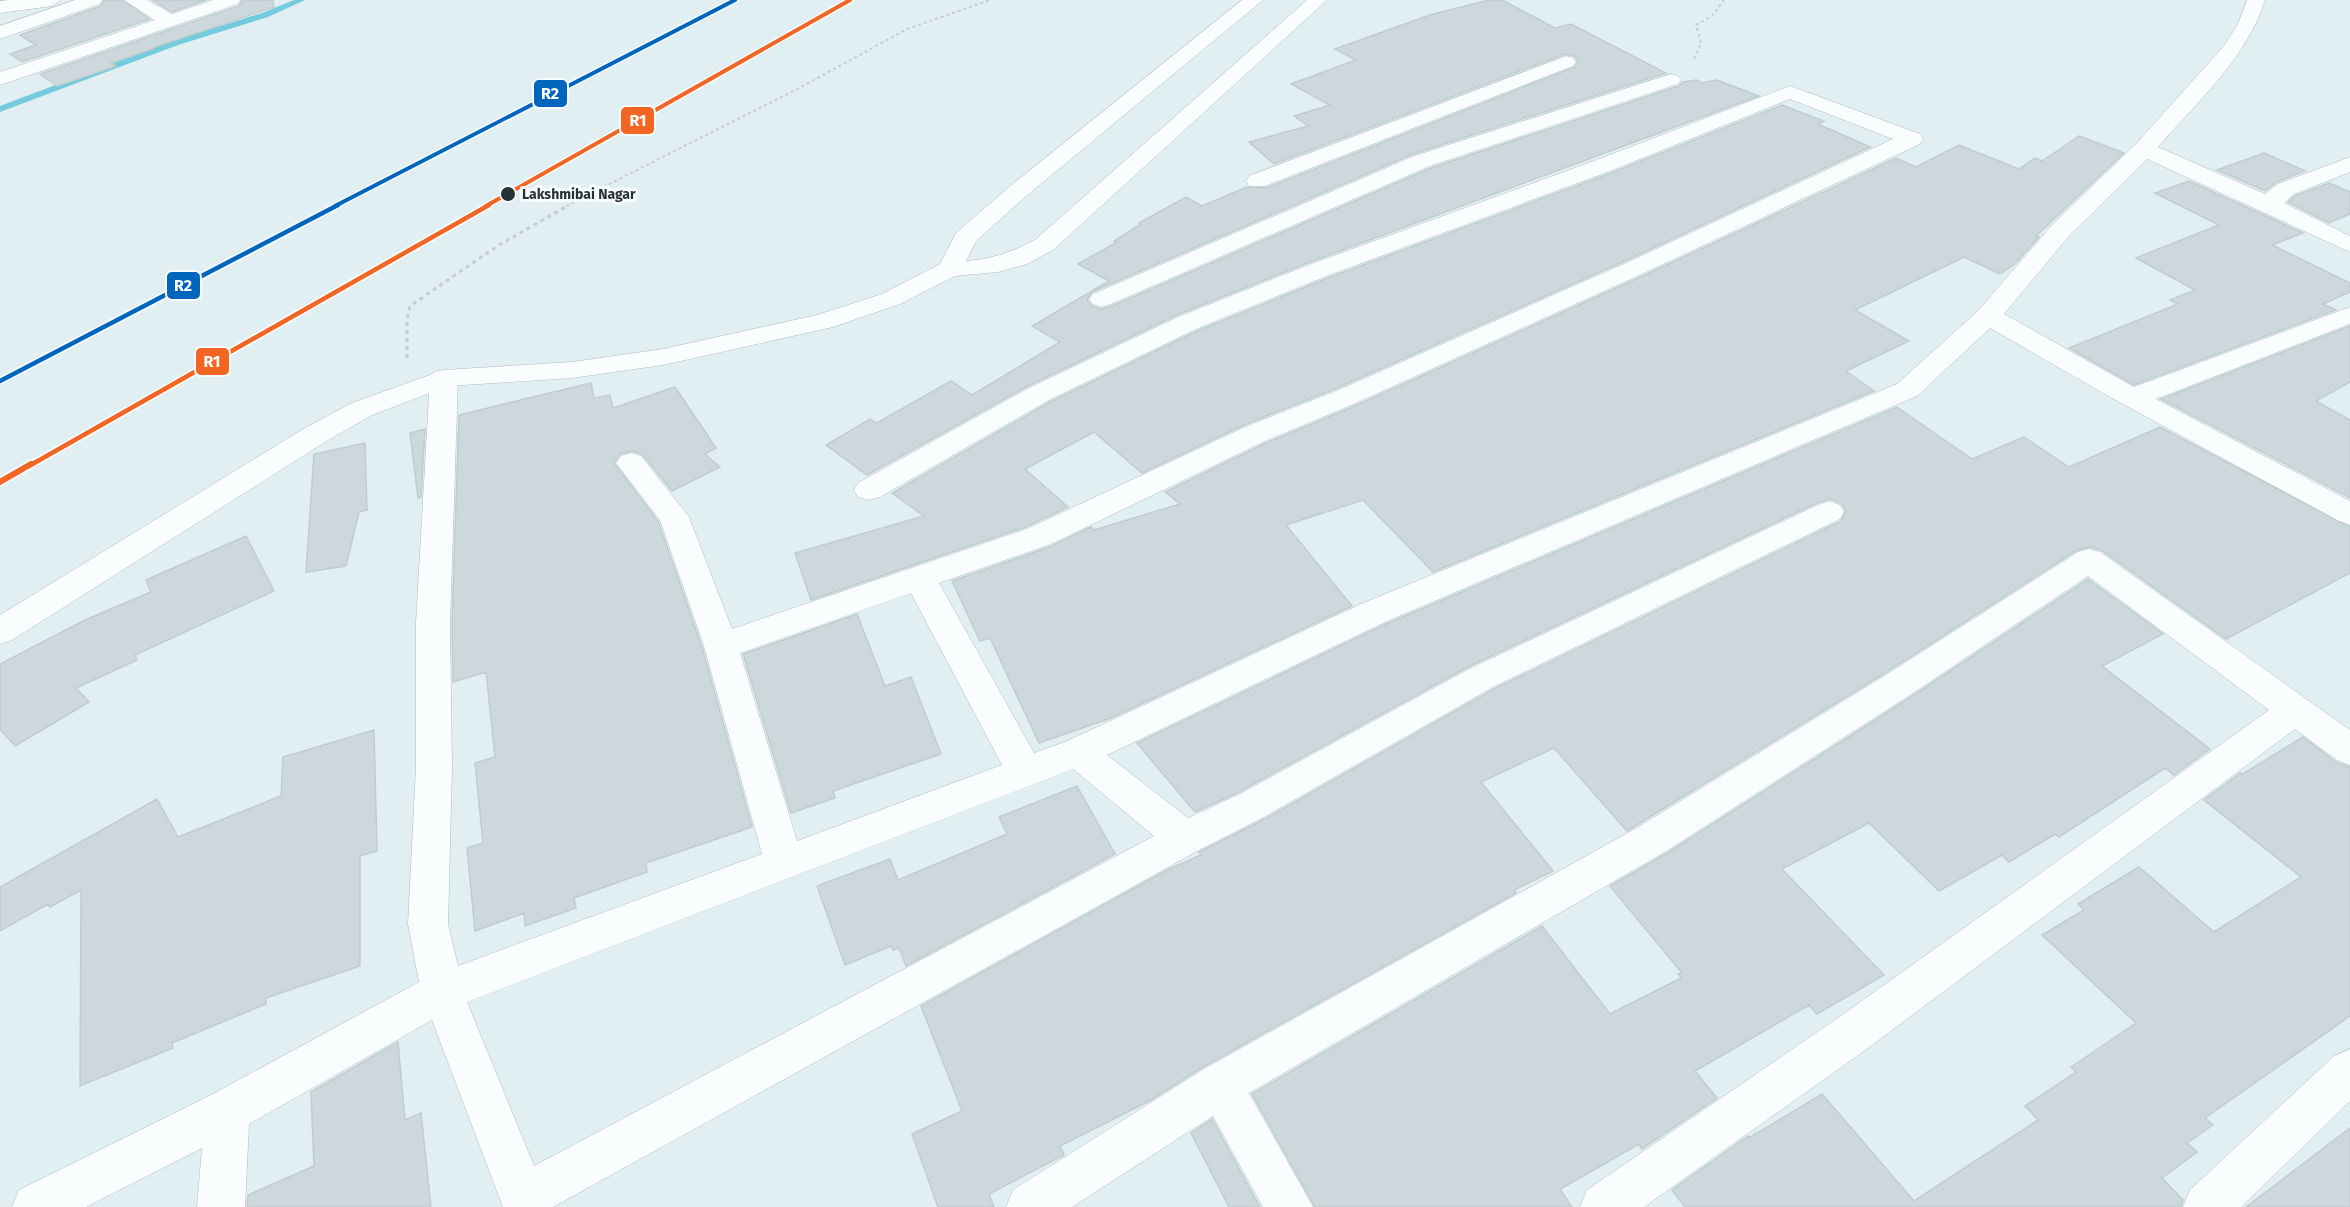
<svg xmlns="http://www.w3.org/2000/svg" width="2350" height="1207" font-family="'Fira Sans',sans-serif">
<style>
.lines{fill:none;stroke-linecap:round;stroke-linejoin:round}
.stream{fill:#74cbde;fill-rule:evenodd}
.building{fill:#ccd8db;stroke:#c1cccf;stroke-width:1.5}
.minor-casing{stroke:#b1bcbf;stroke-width:1}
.tertiary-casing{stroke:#b1bcbf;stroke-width:1}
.path-far1{stroke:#c7cdcf;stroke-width:2;stroke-dasharray:3 3;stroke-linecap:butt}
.path{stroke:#c7cdcf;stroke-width:3;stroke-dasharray:4 4;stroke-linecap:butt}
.minor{fill:#fafdfd;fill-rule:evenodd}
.tertiary{fill:#fafdfd;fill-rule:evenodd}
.rail-1-far2-casing{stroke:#f6fcfd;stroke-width:7}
.rail-1-far1-casing{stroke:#f6fcfd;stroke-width:8}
.rail-1-casing{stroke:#f6fcfd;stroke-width:10}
.rail-2-far1-casing{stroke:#f6fcfd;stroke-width:7}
.rail-2-casing{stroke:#f6fcfd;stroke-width:8}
.rail-1-far2{stroke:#f26522;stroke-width:4}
.rail-1-far1{stroke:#f26522;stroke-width:4.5}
.rail-1{stroke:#f26522;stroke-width:6}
.rail-2-far1{stroke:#0065bd;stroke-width:4}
.rail-2{stroke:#0065bd;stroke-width:4.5}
.stop-dot{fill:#283235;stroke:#f6fcfd;stroke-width:2}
.labels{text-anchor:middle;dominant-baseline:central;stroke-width:6;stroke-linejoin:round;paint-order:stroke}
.far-stop-label{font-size:14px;font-weight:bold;fill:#283235;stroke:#f6fcfd;text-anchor:start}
.line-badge{stroke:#f6fcfd;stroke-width:2}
.badge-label{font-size:16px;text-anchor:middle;font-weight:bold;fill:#fff}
</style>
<rect width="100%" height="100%" fill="#e1eff2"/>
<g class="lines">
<path class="stream" d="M294,0H305L268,17L178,45L0,112V106L172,41L262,13Z"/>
</g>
<path class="building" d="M104,0H122L150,19L22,62L10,54L36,45L20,35L101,6Z
M152,0H206L172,12Z
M242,0H273L274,7L152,48L153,49L111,63L116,66L57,86L40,74L239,6Z
M1489,0H1502L1555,28L1571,24L1666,73L1413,154L1092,292L1087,300L1092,306L1101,309L1112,306L1431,168L1679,86L1683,82L1697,80L1701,83L1717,80L1759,96L1305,264L1177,315L1028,386L867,475L826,445L870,419L877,423L951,381L972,395L1060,342L1032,326L1109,281L1078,264L1117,242L1114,241L1141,224L1139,223L1186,197L1202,206L1247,187L1266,188L1575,67L1578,61L1574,56L1565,54L1274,164L1249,142L1308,126L1294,116L1330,105L1291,84L1356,60L1335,49L1430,15Z
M1782,105L1824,121L1818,124L1870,147L1625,261L1335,389L1244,425L1142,473L1094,432L1025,469L1068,507L1028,526L811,600L795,553L924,516L892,493L1050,402L1197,331L1325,279L1611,173Z
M2079,136L2124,153L2036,236L2039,237L2015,264L2000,274L1964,257L1855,310L1909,341L1846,371L1874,391L1433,572L1363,500L1286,525L1352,606L1111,718L1039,743L990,638L980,641L952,581L1052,546L1091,527L1094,530L1180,504L1165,492L1266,443L1357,405L1645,275L1896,158L1916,167L1959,145L2019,169L2035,158L2042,161Z
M2264,153L2305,171L2277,182L2265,191L2217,170Z
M2189,181L2303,233L2272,245L2350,283V292L2323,304L2336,310L2134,385L2069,348L2178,304L2170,300L2195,290L2136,258L2219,225L2155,193Z
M2329,183L2350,192V214L2329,223L2288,202L2295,196Z
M2350,326V382L2316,401L2350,420V498L2161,399Z
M591,383L594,398L610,395L613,408L675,387L716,448L705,454L720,467L672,491L642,454L632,451L620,454L614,463L658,521L702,647L752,827L646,863L647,872L574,898L576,908L525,926L524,913L475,931L467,848L483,843L475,763L495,757L486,672L453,682L452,623L459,415Z
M1897,407L1972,459L2024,437L2069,467L2160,427L2350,527V573L2226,639L2101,550L2090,547L2077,550L1885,673L1627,831L1554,748L1481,782L1553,871L1514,890L1516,893L1203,1067L1151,1100L1060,1146L1064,1155L989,1194L994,1207H938L912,1134L962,1111L921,1006L1167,870L1201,855L1199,852L1265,819L1494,689L1841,521L1846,511L1841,503L1830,499L1817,503L1468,667L1237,793L1195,812L1137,743L1386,624Z
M425,429L421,497L418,498L410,433Z
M365,443L367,510L359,512L346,566L306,572L314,454Z
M246,536L274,591L135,655L137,660L76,688L89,702L15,746L0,729V664L85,620L151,592L146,580Z
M2088,579L2163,634L2102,666L2210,749L2174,775L2165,768L2059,837L2055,834L2009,862L2002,855L1939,891L1869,823L1782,869L1884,975L1817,1014L1809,1005L1695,1071L1717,1098L1642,1149L1639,1144L1560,1189L1572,1207H1315L1252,1094L1542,926L1610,1014L1681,978L1678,974L1682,973L1610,886L1669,852L1911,697Z
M857,614L885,686L911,677L941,754L833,791L835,798L791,813L743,654Z
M374,730L377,851L360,856V966L266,998V1004L172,1043L173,1048L80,1086L81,890L50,907L48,904L0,931V887L157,799L178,837L281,796L283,757Z
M2303,737L2336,762L2350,767V1016L2205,1118L2213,1125L2187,1143L2197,1152L2162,1178L2183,1200L2181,1207H1685L1672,1190L1748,1136L1749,1138L1822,1094L1914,1201L2038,1120L2025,1106L2076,1072L2071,1067L2136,1023L2042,935L2084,910L2078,904L2139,867L2214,932L2301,877L2204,800L2240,773L2243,774Z
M1077,786L1115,854L906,966L899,948L893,950L891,946L845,965L817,886L890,859L898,880L1007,834L999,817Z
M398,1042L405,1120L421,1113L431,1207H247L248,1195L314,1166L311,1092Z
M1212,1119L1260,1207H1229L1191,1133Z
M2350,1128V1207H2246Z"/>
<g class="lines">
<g class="minor-casing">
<path id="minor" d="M10,0H61L52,6L0,13V1Z
M75,0H102L100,4L0,39V26Z
M124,0H147L172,14L213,0H240L238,4L0,85V72L155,20Z
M2247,0H2265C2247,58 2197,102 2158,147L2265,194L2278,184L2350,157V172L2294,194L2284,203L2350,236V252L2147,159L2069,236L2004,314L2134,387L2350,307V324L2156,399L2350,501V525L2339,521L2110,397L1990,328L1917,396L1385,622L1107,755L1188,818L1238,795L1469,669L1818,505L1829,501L1840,505L1844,512L1840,519L1493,687L1264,817L1199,850L553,1207H503L432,1020L249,1124L245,1207H197L202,1148L86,1207H12L19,1190L211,1095L419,982L408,924L416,767V623L430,378L434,372L444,370L454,372L458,378L450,623L452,767L448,924L458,966L762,854L704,646L660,520L616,463L621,456L631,453L641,456L689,517L732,629L1029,528L1245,427L1336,391L1626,263L1893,139L1790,99L1610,171L1324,277L1196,329L1049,400L880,497L869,500L858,497L854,490L858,483L1029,388L1178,317L1306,266L1594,161L1790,86L1920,134L1923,139L1920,144L1644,273L1356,403L1265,441L1051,544L939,583L1034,753L1065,742L1361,604L1897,384L1979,310L2051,226L2136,144L2224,46L2238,24ZM911,593L1002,765L797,841L740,653ZM1073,769L1154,836L534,1166L467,1002Z
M1566,56L1573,58L1576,62L1573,66L1265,186H1249L1246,181L1249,176Z
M1671,74L1678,76L1681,80L1678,84L1430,166L1111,304L1102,307L1093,304L1089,299L1093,294L1414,156Z
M2089,549L2100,552L2350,730V765L2337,760L2295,729L1868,1048L1644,1207H1580L1587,1190L1838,1018L2269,710L2088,576L1910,695L1668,850L1249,1093L1313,1207H1263L1213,1116L1072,1207H1006L1013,1190L1204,1069L1640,826L1886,675L2078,552Z
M2350,1049V1101L2241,1207H2183L2190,1190L2334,1056Z"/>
</g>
<g class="tertiary-casing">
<path id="tertiary" d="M1242,0H1263L1025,197L976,241L966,261C993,259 1012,252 1035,240L1307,0H1327L1053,250L1027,264L998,272L955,276L900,304L833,327L663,365L572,378L448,386L372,415L325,442L12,640L0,644V615L305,428L352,403L444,370L572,362L663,349L817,315L882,294L940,264L956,233L1009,187Z"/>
</g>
<path class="path-far1" d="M1694,59L1701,43L1696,25L1712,16L1724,0
M566,206L803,86L907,29L990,0"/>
<path class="path" d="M407,358V319L410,306L499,245L569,205"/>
<use href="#minor" class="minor"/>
<use href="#tertiary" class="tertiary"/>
<g class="rail-1-far2-casing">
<path id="rail-1-far2" d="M486,206L850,0"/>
</g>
<g class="rail-1-far1-casing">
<path id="rail-1-far1" d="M29,466L489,205"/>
</g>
<g class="rail-1-casing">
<path id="rail-1" d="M0,482L31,464"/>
</g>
<g class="rail-2-far1-casing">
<path id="rail-2-far1" d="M335,206L735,0"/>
</g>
<g class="rail-2-casing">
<path id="rail-2" d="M0,381L338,205"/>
</g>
<use href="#rail-1-far2" class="rail-1-far2"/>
<use href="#rail-1-far1" class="rail-1-far1"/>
<use href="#rail-1" class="rail-1"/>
<use href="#rail-2-far1" class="rail-2-far1"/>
<use href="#rail-2" class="rail-2"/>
</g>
<circle class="stop-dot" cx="508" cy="194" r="8"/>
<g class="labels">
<g class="far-stop-label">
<text x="522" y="194">Lakshmibai Nagar</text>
</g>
</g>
<g class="line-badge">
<rect x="533" y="79" width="35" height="29" rx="6" fill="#0065bd"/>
<rect x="620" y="106" width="35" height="29" rx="6" fill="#f26522"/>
<rect x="166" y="271" width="35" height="29" rx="6" fill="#0065bd"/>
<rect x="195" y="347" width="35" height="29" rx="6" fill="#f26522"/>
</g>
<g class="badge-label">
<text x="550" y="99">R2</text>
<text x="638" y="126">R1</text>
<text x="183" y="291">R2</text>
<text x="212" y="367">R1</text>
</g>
</svg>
